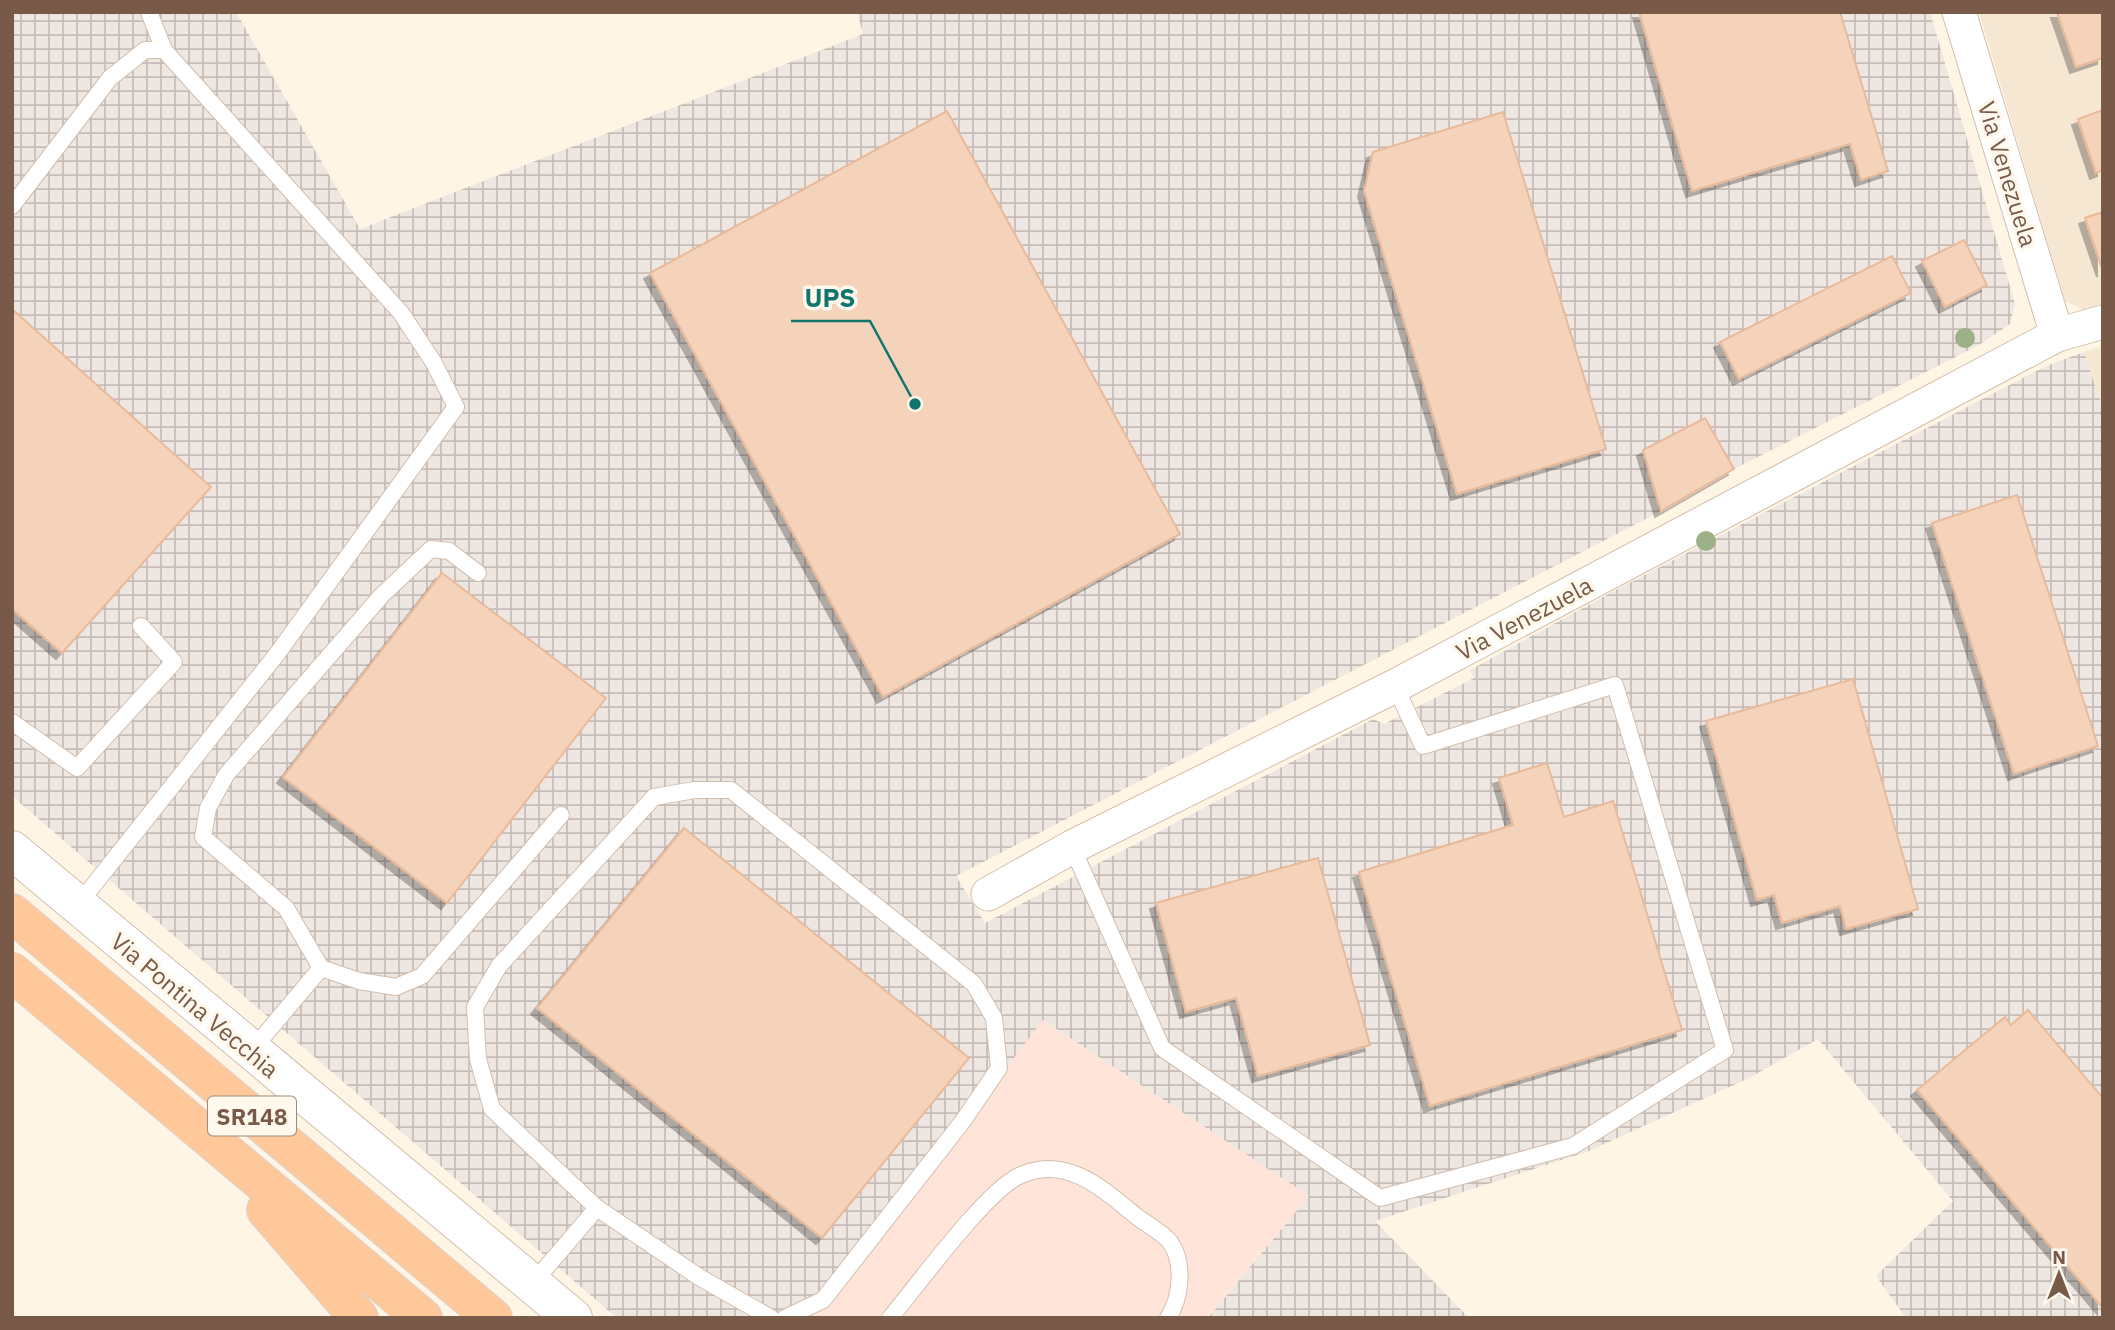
<svg xmlns="http://www.w3.org/2000/svg" width="2115" height="1330" font-family="'IBM Plex Sans',sans-serif">
<style>
.residential{fill:#f6e7d3}
.commercial{fill:#ffe5d9}
.industrial{fill:url(#industrial-grid)}
.building{fill:#f5d3bb;stroke:#e9ba9a;stroke-width:2;filter:url(#shadow)}
.lines{fill:none;stroke-linecap:round;stroke-linejoin:round}
.service-casing{stroke:#d3bead;stroke-width:18}
.minor-casing{stroke:#d3bead;stroke-width:35}
.tertiary-casing{stroke:#d3bead;stroke-width:40}
.trunk-casing{stroke:#dcd4cf;stroke-width:40}
.service{stroke:#fff;stroke-width:16}
.minor{stroke:#fff;stroke-width:33}
.tertiary{stroke:#fff;stroke-width:38}
.trunk{stroke:#fec89a;stroke-width:38}
.tree{fill:#9db188}
.labels{text-anchor:middle;dominant-baseline:central;stroke-width:7;stroke-linejoin:round;paint-order:stroke}
.shield{fill:#fff8ed;stroke:#a1897a;stroke-width:2}
.shield-label{font-size:23px;font-weight:bold;fill:#795a48}
.street-label{font-size:24px;fill:#795a48;stroke:#fff8ed}
.leader{fill:none;stroke:#0f766e;stroke-width:2.5}
.callout-dot{fill:#0f766e;stroke:#fff8ed;stroke-width:2.5}
.callout-label{font-size:26px;text-anchor:middle;font-weight:bold;fill:#0f766e;stroke:#fff8ed;stroke-width:7;stroke-linejoin:round;paint-order:stroke}
</style>
<defs>
<pattern id="industrial-grid" width="8" height="8" patternUnits="userSpaceOnUse" patternTransform="scale(1.75)"><rect width="8" height="8" fill="#eee6e0"/><path d="M0 4h8M4 0v8" fill="none" stroke="#c6bdb8"/></pattern>
<filter id="shadow"><feDropShadow dx="-6" dy="6" stdDeviation="0" flood-color="#0004"/></filter>
</defs>
<rect width="100%" height="100%" fill="#fef5e5"/>
<path class="residential" d="M1979,12H2103V314L2098,316L2065,301Z
M2103,346V409L2084,352Z"/>
<path class="commercial" d="M1043,1020L1309,1196L1208,1318H813Z"/>
<path class="industrial" d="M12,12H236L360,229L863,34L857,12H1930L2015,304L2010,324L1979,345L1734,469L1661,511L956,876L985,923L1373,719L1384,724L1474,678L1470,670L1612,592L2046,366L2084,352L2103,409V1318H1906L1876,1276L1953,1201L1818,1039L1749,1078L1589,1151L1375,1221L1469,1318H1208L1309,1196L1043,1020L813,1318H617L12,796Z"/>
<path class="building" d="M1639,12H1840L1888,171L1861,180L1850,144L1692,191Z
M2057,12H2103V58L2076,67Z
M2103,110V170L2096,173L2078,119Z
M947,111L1180,534L883,697L650,273Z
M1503,112L1606,449L1457,494L1364,191L1373,152Z
M2103,212V271L2085,218Z
M1964,240L1987,285L1945,307L1922,261Z
M1892,256L1911,293L1739,379L1720,342Z
M12,309L211,487L62,653L12,609Z
M1705,418L1734,469L1661,511L1643,450Z
M2017,495L2098,746L2014,774L1932,523Z
M442,573L606,698L447,903L283,777Z
M1853,679L1918,909L1846,929L1840,906L1782,923L1774,895L1757,900L1706,721Z
M1547,763L1564,817L1613,801L1682,1030L1430,1106L1359,872L1513,825L1499,778Z
M684,828L969,1058L822,1238L537,1008Z
M1318,858L1370,1045L1258,1076L1236,998L1186,1012L1156,903Z
M2028,1010L2103,1098V1308L1917,1090L2005,1017L2011,1025Z"/>
<g class="lines">
<g class="service-casing">
<path id="service" d="M149,12L164,50
M12,206L110,78L145,50H164L401,313L434,363L456,407L277,654L77,906
M12,722L77,768L174,662L141,626
M1072,847L1162,1048L1380,1198L1573,1146L1725,1050L1615,685L1423,746L1395,686
M321,968L286,908L203,837L208,808L226,775L382,595L431,549L449,551L478,573
M252,1050L321,968L359,981L396,987L422,976L561,815
M532,1284L597,1208
M771,1318L699,1277L597,1208L492,1109L478,1059L475,1007L499,966L654,797L695,790H731L974,984L994,1018L999,1068L963,1121L823,1300L785,1318
M890,1318C917,1286 986,1191 1019,1176C1065,1154 1102,1188 1136,1216C1146,1224 1162,1232 1170,1242C1185,1263 1181,1298 1168,1318"/>
</g>
<g class="minor-casing">
<path id="minor" d="M1959,12L2057,335
M988,894L1072,847L1395,686L2057,335L2103,322"/>
</g>
<g class="tertiary-casing">
<path id="tertiary" d="M12,850L573,1318"/>
</g>
<g class="trunk-casing">
<path id="trunk" d="M12,913L493,1318
M12,972L423,1318
M266,1210L359,1318"/>
</g>
<use href="#service" class="service"/>
<use href="#minor" class="minor"/>
<use href="#tertiary" class="tertiary"/>
<use href="#trunk" class="trunk"/>
</g>
<g class="tree">
<circle cx="1965" cy="338" r="10"/>
<circle cx="1706" cy="541" r="10"/>
</g>
<g class="labels">
<rect class="shield" x="208" y="1096.5" width="88" height="39" rx="5"/>
<g class="shield-label">
<text x="252" y="1116">SR148</text>
</g>
<g class="street-label">
<text transform="translate(2008 174) rotate(73)">Via Venezuela</text>
<text transform="translate(1524 618) rotate(-28)">Via Venezuela</text>
<text transform="translate(195 1005) rotate(40)">Via Pontina Vecchia</text>
</g>
</g>
<path class="leader" d="M915 404L870 321H791"/>
<circle class="callout-dot" cx="915" cy="404" r="7"/>
<g class="callout-label">
<text x="830" y="307">UPS</text>
</g>
<rect width="2115" height="1330" fill="none" stroke="#795a48" stroke-width="28"/>
<g transform="translate(2059 1274)" stroke="#fff8ed" stroke-width="5" paint-order="stroke">
<path d="M0-5L12 26L0 18L-12 26Z" fill="#795a48"/>
<text y="-10" font-size="19" font-weight="bold" text-anchor="middle" fill="#795a48">N</text>
</g>
</svg>
